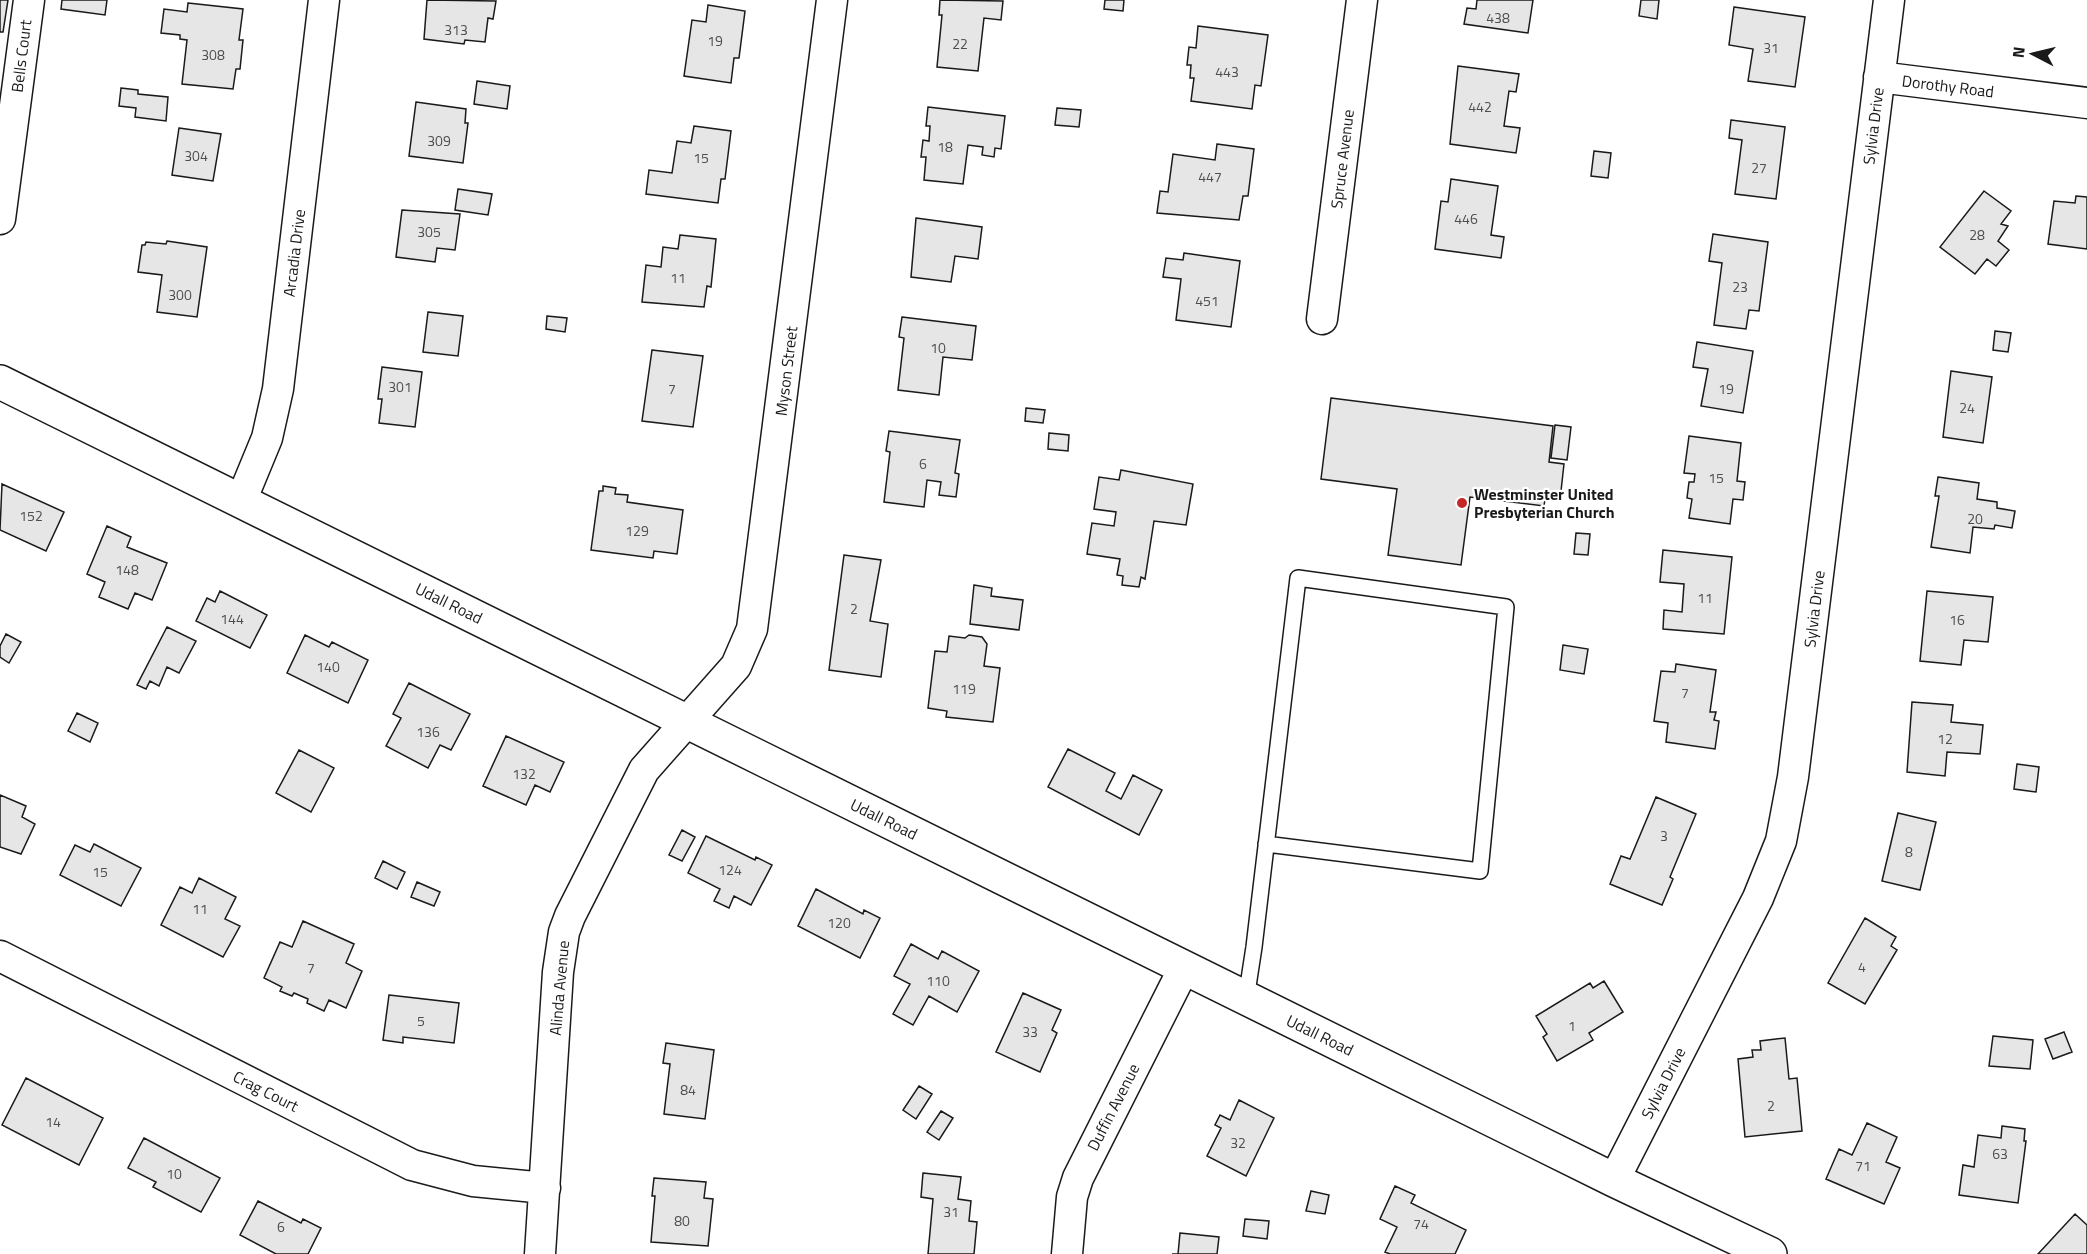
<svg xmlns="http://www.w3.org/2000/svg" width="2087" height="1254" font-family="'Titillium Web',sans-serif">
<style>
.building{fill:#e6e6e6;stroke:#1a1a1a;stroke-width:1.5}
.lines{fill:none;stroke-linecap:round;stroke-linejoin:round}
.lane-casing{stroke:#1a1a1a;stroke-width:18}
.street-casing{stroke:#1a1a1a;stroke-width:33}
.secondary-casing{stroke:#1a1a1a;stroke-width:36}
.lane{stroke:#fff;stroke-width:15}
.street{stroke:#fff;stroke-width:30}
.secondary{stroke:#fff;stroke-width:33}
.poi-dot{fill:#c62828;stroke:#fff;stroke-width:2}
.labels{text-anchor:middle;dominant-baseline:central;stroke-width:4.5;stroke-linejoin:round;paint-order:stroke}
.number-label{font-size:14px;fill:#4d4d4d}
.street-label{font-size:16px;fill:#1a1a1a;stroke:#fff}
.poi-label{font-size:16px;font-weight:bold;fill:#1a1a1a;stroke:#fff;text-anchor:start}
</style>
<rect width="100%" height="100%" fill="#fff"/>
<path class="building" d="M0,0H8L3,32H0Z
M62,0H107L105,15L61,9Z
M427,0L496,1L493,19L488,18L485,42L465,40L464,44L424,39Z
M940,0L1003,1L1001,20L984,18L978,71L937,67L942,15H939Z
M1105,0H1124L1123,11L1104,9Z
M1477,0H1533L1528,33L1464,24L1467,8L1476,9Z
M1641,0H1659L1657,19L1639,16Z
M188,3L243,9L239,40H243L240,69H236L233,89L182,84L187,40L180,39V35L161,33L164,9L187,12Z
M708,5L745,11L739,58H734L731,83L684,76L692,20L706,22Z
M1734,7L1805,17L1795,87L1748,81L1753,49L1729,45Z
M1198,26L1268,35L1261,86L1255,85L1252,109L1191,101L1194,78H1190L1191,65H1187L1189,47L1196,48Z
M1458,66L1519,74L1516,92L1509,91L1504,126L1520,128L1516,153L1450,144Z
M477,81L510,86L507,109L474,104Z
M121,88L138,90V94L168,97L166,121L135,117L136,108L119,106Z
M416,102L466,109L465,123H468L463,163L409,156Z
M928,107L1005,116L1001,149L995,148L994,157L982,155L983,147L968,145L963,184L924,180L926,157H921L923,140L929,141L930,126H926Z
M1057,108L1081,110L1079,127L1055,125Z
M1731,120L1785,127L1776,199L1735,194L1742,140L1729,138Z
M694,126L731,131L725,179H721L718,203L646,194L649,170L672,173L677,141L691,143Z
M179,128L221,134L213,181L172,175Z
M1217,144L1254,149L1248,196H1243L1239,220L1157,213L1160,191L1168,192L1173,154L1215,160Z
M1594,151L1611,153L1608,178L1591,176Z
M1451,179L1498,186L1491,235L1504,237L1501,258L1435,249L1441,201L1448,202Z
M458,189L492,194L488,215L455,210Z
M1984,191L2011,211L2001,224L2008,226L1998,241L2009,250L1996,266L1987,259L1975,274L1940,247Z
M2076,196L2087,197V249L2048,244L2054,201L2075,203Z
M402,210L460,214L455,250L437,248L435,262L396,257Z
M916,218L982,227L978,259L955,256L951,282L911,277Z
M1713,234L1768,242L1759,311L1749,310L1746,329L1714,325L1722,263L1709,261Z
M680,235L716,239L711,287L707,286L704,307L642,302L646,265L661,267L663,247L678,249Z
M167,241L207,247L197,317L157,312L162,275L138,272L142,245H145L146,242L166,244Z
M1184,253L1240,261L1231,327L1176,320L1181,279L1163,277L1166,258L1183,260Z
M428,312L463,316L458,356L423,352Z
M547,316L567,318L565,332L546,329Z
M902,317L976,326L972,360L943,357L939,395L898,390L904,338L899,337Z
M1995,331L2011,333L2008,352L1993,350Z
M1697,342L1753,351L1743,413L1701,406L1708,369L1693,367Z
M652,350L703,356L693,427L642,421Z
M382,367L422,372L415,427L379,423L382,399H378Z
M1951,371L1992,377L1983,443L1943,437Z
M1331,398L1553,426L1549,462L1564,464L1560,500L1545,499L1544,506L1470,497L1461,565L1388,555L1397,489L1321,479Z
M1026,408L1045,410L1043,423L1025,421Z
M1555,425L1571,427L1567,460L1551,458Z
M889,431L960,440L955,473L959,474L956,497L939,495L941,482L927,480L924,507L884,502L890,452L886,451Z
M1049,433L1069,435L1068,451L1048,449Z
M1689,436L1741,443L1737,481L1745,482L1743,500L1733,499L1730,524L1689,518L1692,499L1687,498L1689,482H1694L1695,474L1684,473Z
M1121,470L1193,484L1186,525L1154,521L1145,579L1141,577L1139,587L1122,585L1123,576L1117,575L1120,559L1087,554L1092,523L1114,526L1116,512L1094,509L1099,477L1119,480Z
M1938,477L1979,483L1977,499L1997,502V508L2015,511L2012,528L1995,525L1994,529L1973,527L1970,553L1931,547L1939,496H1935Z
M2,484L64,512L46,551L0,530Z
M603,486L616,488L615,494L628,495L627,502L683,510L677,554L654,551L653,558L591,550L599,491H603Z
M107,526L131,537L127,547L167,563L152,600L135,593L128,609L99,597L105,582L87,574Z
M1576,533L1590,534L1588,555L1574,554Z
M1663,550L1732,557L1724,634L1663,629L1664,610L1682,612L1684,584L1660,582Z
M844,555L881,560L870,621L888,624L881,677L829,670Z
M974,585L992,588L991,596L1023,600L1019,630L970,624Z
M220,591L267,615L250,648L196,621L207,598L215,602Z
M1927,591L1993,597L1988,642L1964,640L1961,665L1920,661Z
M167,627L196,641L179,673L167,667L159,686L150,681L146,689L137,685Z
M6,634L21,642L9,663L0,657V646Z
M305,635L329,647L332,642L368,660L348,703L287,673Z
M969,635L982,637L987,644L984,666L1000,668L993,722L946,717L947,711L928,708L935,651L947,652L949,636L965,638Z
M1563,645L1588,649L1584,674L1560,670Z
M1676,664L1716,670L1710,712H1716L1714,720L1719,721L1715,749L1666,742L1668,723L1654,721L1661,671L1675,672Z
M409,683L470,714L451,750L440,745L428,768L386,746L401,718L393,714Z
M1912,702L1953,705L1951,722L1983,725L1980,754L1947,752L1945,776L1907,772Z
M77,713L98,723L90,742L68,731Z
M506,736L564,762L550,792L535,785L526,805L483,786Z
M1068,749L1115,773L1106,791L1121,799L1133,775L1162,790L1139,835L1048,787Z
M299,750L334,768L311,812L276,793Z
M2017,764L2039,767L2036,792L2014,789Z
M0,795L26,806L22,817L35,824L21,854L0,847Z
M1656,797L1696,814L1670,877L1673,879L1662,905L1610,884L1621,856L1630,859Z
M1898,813L1936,822L1920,890L1882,881Z
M682,830L695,837L682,861L669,855Z
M706,836L755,860L756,857L772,865L751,905L734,896L729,908L714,901L720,889L688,873Z
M94,844L141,868L121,906L60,875L75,845L90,852Z
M383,861L405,872L397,889L375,878Z
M199,878L236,897L225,919L240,926L223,957L161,925L180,887L192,893Z
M417,882L440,892L434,906L411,897Z
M816,889L863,914L864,910L880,918L860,958L798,926Z
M1865,918L1896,937L1891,946L1897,950L1865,1004L1828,983Z
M303,921L354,944L346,963L362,971L346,1008L329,1000L324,1011L307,1003L308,999L294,993L292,996L280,991L282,987L264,978L280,942L292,947Z
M911,944L938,959L942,951L979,971L957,1012L929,996L913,1025L893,1014L910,984L894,976Z
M1604,981L1623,1012L1589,1033L1593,1040L1557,1061L1543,1037L1547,1034L1536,1016L1590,983L1593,988Z
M1023,993L1061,1010L1052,1030L1057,1033L1040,1072L996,1052Z
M389,995L459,1003L454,1043L403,1037V1043L383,1040Z
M2064,1032L2072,1052L2053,1059L2045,1039Z
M1993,1036L2033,1040L2030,1069L1989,1066Z
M1785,1038L1789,1079L1797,1078L1802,1131L1745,1137L1738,1059L1753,1057L1752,1050H1761L1760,1041Z
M666,1043L714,1050L705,1119L664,1114L670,1064L663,1063Z
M26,1078L103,1118L79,1165L2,1125Z
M919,1086L932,1094L916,1119L903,1110Z
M1239,1100L1274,1118L1246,1176L1207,1156L1221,1128L1215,1125L1220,1115L1230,1120Z
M941,1111L953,1118L939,1140L927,1132Z
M1867,1123L1897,1137L1886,1162L1900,1168L1884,1204L1826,1179L1839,1149L1852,1155Z
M2002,1126L2025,1129L2024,1141H2026L2018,1203L1959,1195L1963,1165L1974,1167L1978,1135L2001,1138Z
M144,1138L220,1178L201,1212L153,1187L156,1182L128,1168Z
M923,1173L961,1177L958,1199L971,1201L969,1221L977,1222L974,1254H928L933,1199L921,1197Z
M654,1178L706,1182L704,1198L713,1199L708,1246L651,1242L655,1196H652Z
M1395,1186L1415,1195L1411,1203L1466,1230L1455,1254H1390L1385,1252L1397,1227L1380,1219Z
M1311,1191L1329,1195L1325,1214L1306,1211Z
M258,1201L301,1223L303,1219L321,1228L308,1254H276L240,1235Z
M2075,1214L2087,1225V1254H2038Z
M1245,1219L1269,1221L1267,1239L1243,1236Z
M1180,1233L1219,1237L1217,1254H1172H1178Z"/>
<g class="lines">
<g class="lane-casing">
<path id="lane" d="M1246,999L1254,947L1298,578L1506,607L1480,871L1266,844"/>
</g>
<g class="street-casing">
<path id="street" d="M1879,77L2087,103
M0,219L29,0
M1322,319L1362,0
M241,501L267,438L278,389L324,0
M0,956L412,1165L473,1181L545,1188
M1614,1180L1758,898L1781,841L1793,777L1889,0
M540,1254L558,972L564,932L570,916L644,770L736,666L752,629L832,0
M1067,1254L1072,1197L1078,1178L1184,968"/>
</g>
<g class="secondary-casing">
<path id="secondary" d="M0,382L1614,1180L1770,1254"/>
</g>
<use href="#lane" class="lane"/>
<use href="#street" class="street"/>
<use href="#secondary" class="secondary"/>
</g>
<circle class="poi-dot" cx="1462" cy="503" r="6"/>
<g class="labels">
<g class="number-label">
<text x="1498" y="17">438</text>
<text x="456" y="29">313</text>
<text x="715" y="40">19</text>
<text x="960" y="43">22</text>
<text x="1771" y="47">31</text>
<text x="213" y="54">308</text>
<text x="1227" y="71">443</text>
<text x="1480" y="106">442</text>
<text x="439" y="140">309</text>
<text x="945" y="146">18</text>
<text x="196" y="155">304</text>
<text x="701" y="157">15</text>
<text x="1759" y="167">27</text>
<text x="1210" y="176">447</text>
<text x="1466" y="218">446</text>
<text x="429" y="231">305</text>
<text x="1977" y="234">28</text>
<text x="678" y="277">11</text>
<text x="1740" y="286">23</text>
<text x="180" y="294">300</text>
<text x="1207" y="300">451</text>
<text x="938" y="347">10</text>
<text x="400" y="386">301</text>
<text x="672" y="388">7</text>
<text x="1726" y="388">19</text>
<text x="1967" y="407">24</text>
<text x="923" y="463">6</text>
<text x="1716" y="477">15</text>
<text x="31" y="515">152</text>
<text x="1975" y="518">20</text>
<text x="637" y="530">129</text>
<text x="127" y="569">148</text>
<text x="1705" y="597">11</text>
<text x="854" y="608">2</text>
<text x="232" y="618">144</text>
<text x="1957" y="619">16</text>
<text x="328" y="666">140</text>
<text x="964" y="688">119</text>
<text x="1685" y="692">7</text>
<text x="428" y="731">136</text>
<text x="1945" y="738">12</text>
<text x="524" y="773">132</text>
<text x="1664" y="835">3</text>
<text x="1909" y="851">8</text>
<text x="730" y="869">124</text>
<text x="100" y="871">15</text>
<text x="200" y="908">11</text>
<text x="839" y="922">120</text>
<text x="1862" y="966">4</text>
<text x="311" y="967">7</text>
<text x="938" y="980">110</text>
<text x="421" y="1020">5</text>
<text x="1572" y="1025">1</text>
<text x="1030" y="1031">33</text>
<text x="688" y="1089">84</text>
<text x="1771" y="1105">2</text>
<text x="53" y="1121">14</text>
<text x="1238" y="1142">32</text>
<text x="2000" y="1153">63</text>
<text x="1863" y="1165">71</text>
<text x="174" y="1173">10</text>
<text x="951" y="1211">31</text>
<text x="682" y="1220">80</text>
<text x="1421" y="1223">74</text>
<text x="281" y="1226">6</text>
</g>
<g class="street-label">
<text transform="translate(21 56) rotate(-83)">Bells Court</text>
<text transform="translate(1948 86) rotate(7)">Dorothy Road</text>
<text transform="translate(1873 126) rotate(-83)">Sylvia Drive</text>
<text transform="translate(1342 159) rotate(-83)">Spruce Avenue</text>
<text transform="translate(294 253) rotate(-83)">Arcadia Drive</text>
<text transform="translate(786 371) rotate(-83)">Myson Street</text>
<text transform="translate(449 603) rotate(26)">Udall Road</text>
<text transform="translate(1814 609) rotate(-83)">Sylvia Drive</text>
<text transform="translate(884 819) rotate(26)">Udall Road</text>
<text transform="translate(559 988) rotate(-85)">Alinda Avenue</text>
<text transform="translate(1320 1035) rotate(26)">Udall Road</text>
<text transform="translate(1663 1083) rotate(-63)">Sylvia Drive</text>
<text transform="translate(266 1091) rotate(27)">Crag Court</text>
<text transform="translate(1113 1107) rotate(-63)">Duffin Avenue</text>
</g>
<g class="poi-label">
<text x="1474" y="494">Westminster United<tspan x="1474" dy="18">Presbyterian Church</tspan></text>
</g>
</g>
<g transform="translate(2033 54) rotate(277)" stroke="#ffffff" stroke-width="4.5" paint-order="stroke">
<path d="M0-4.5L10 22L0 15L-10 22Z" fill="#1a1a1a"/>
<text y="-9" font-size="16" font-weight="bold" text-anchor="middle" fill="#1a1a1a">N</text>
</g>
</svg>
